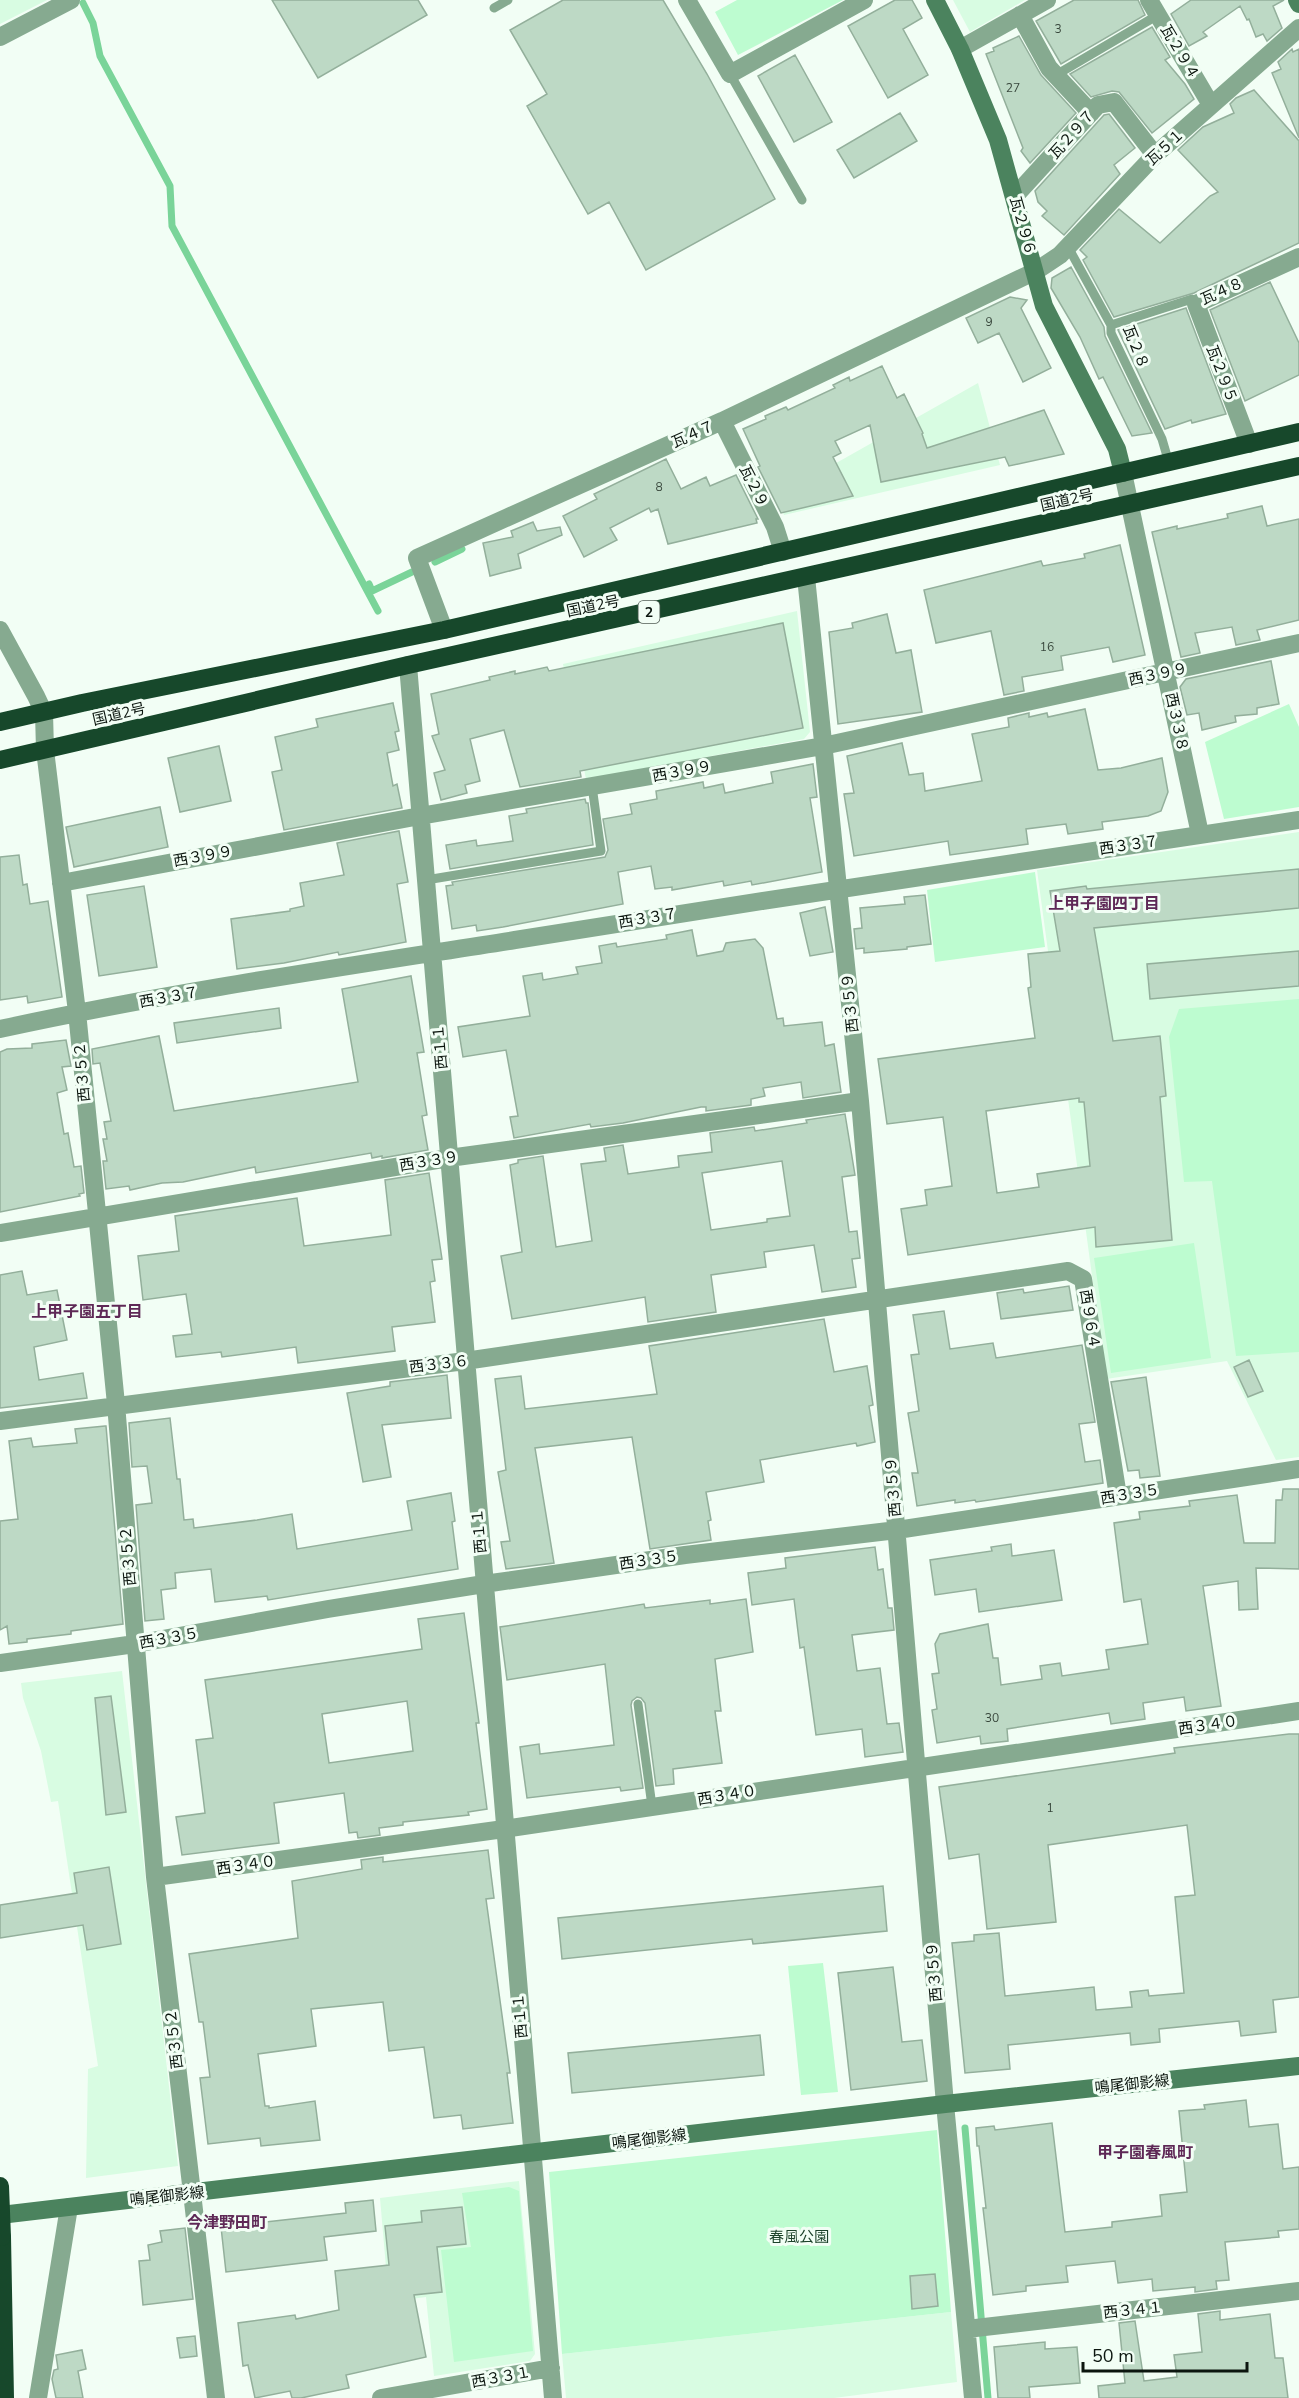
<svg xmlns="http://www.w3.org/2000/svg" width="1299" height="2398" font-family="'Nunito Sans','Noto Sans JP',sans-serif">
<style>
.built{fill:#d8fce2}
.green{fill:#bdfcd0}
.lines{fill:none;stroke-linecap:round;stroke-linejoin:round}
.stream{stroke:#7ad499;stroke-width:7}
.building{fill:#bdd9c5;stroke:#93af9b;stroke-width:1.5;fill-rule:evenodd}
.lane{stroke:#86aa90;stroke-width:9}
.street{stroke:#86aa90;stroke-width:18}
.secondary{stroke:#4b835e;stroke-width:18}
.highway{stroke:#17482b;stroke-width:18}
.highway-bridge{stroke:#17482b;stroke-width:18}
.labels{text-anchor:middle;dominant-baseline:central;stroke-width:6;stroke-linejoin:round;paint-order:stroke}
.number-label{font-size:12px;fill:#38473c}
.shield{fill:#f2fef5;stroke:#515c54;stroke-width:1.5}
.shield-label{font-size:14px;font-weight:bold;fill:#0c160f}
.street-label{font-size:15px;fill:#0c160f;stroke:#f2fef5}
.park-label{font-size:15px;fill:#1d432b;stroke:#f2fef5}
.neighbourhood-label{font-size:16px;font-weight:bold;fill:#5e2856;stroke:#f2fef5}
</style>
<rect width="100%" height="100%" fill="#f2fef5"/>
<path class="built" d="M0,0H47L0,24Z
M953,0H1025L970,32Z
M978,383L1000,465L784,515L776,497Z
M797,611L810,732L804,739L586,779L563,664Z
M1299,832V1457L1276,1460L1227,1361L1106,1379L1037,870Z
M122,1671L178,2166L86,2178L88,2069L98,2066L58,1801L51,1802L41,1751L23,1698L21,1683Z
M519,2181L535,2354L530,2361L434,2376L426,2297L389,2302L380,2198Z
M951,2312L957,2382L834,2398H566L562,2354Z"/>
<path class="green" d="M737,0H843L738,55L715,12Z
M1289,704L1299,727V807L1224,819L1205,742Z
M1035,872L1045,947L935,962L927,890Z
M1299,999V1352L1236,1356L1212,1181L1184,1182L1169,1037L1179,1009Z
M1194,1243L1211,1358L1111,1373L1094,1258Z
M823,1963L838,2092L801,2095L788,1966Z
M937,2130L951,2312L562,2354L549,2172Z
M509,2187L519,2191L533,2351L454,2362L441,2250L471,2247L462,2193Z"/>
<g class="lines">
<path class="stream" d="M83,3L93,23L100,56L170,186L172,226L378,611
M435,562L462,549
M369,584L372,591L412,572
M965,2128L988,2398"/>
</g>
<path class="building" d="M272,0H418L427,15L318,78Z
M563,0H663L707,74L775,199L646,270L609,202L588,214L527,106L547,94L510,30Z
M895,0H912L922,18L903,29L928,75L888,98L848,26Z
M1074,0H1138L1145,15L1061,64L1036,21Z
M1191,0H1284L1273,6L1282,28L1267,41L1263,34L1256,37L1249,19L1247,20L1240,6L1203,32L1207,36L1189,46L1171,14Z
M1152,27L1170,57L1165,60L1185,84L1194,99L1152,133L1119,92L1112,91L1091,97L1070,74Z
M1019,36L1041,75L1076,113L1030,163L1021,151L1023,148L986,54L994,51L993,48Z
M1292,49L1293,52L1299,49V138L1272,73L1281,69L1278,62Z
M795,55L832,122L794,142L758,76Z
M1254,90L1299,141V243L1194,293L1114,317L1083,260L1087,257L1080,250L1119,209L1160,243L1210,196L1218,192L1178,150L1203,127L1234,113L1230,104L1236,98Z
M900,113L917,141L854,178L837,150Z
M1109,114L1135,148L1114,165L1120,174L1064,235L1042,216L1047,211L1038,202L1035,191L1104,115Z
M1071,267L1104,327L1105,336L1152,433L1132,436L1103,377L1099,379L1080,337L1051,288L1052,278Z
M1270,282L1299,343V375L1245,401L1210,310Z
M1010,297L1027,300L1021,308L1051,368L1023,382L999,333L978,343L966,318Z
M1186,308L1226,414L1192,423L1191,420L1165,429L1118,330Z
M882,366L897,398L904,394L923,433L922,434L927,448L1044,410L1064,454L1009,466L1005,457L881,482L870,425L835,441L841,453L833,457L853,496L781,513L758,467L760,466L743,429L766,419L765,416L786,407L788,410L835,388L833,385L849,377L850,381Z
M666,459L681,489L706,477L710,486L736,475L758,519H756L757,523L668,544L658,509L651,512L649,508L610,528L617,540L584,557L563,516L597,499L594,494Z
M1262,506L1267,526L1299,519V620L1257,630L1260,640L1236,645L1232,627L1195,633L1200,653L1181,657L1152,532L1177,526V529L1228,518L1227,514Z
M533,522L537,531L560,527L562,535L518,554L521,568L490,576L483,543L513,537L511,531Z
M1120,545L1145,655L1113,662L1109,647L1061,656L1063,670L1022,677L1024,691L1004,695L991,631L936,643L924,590L1041,561L1043,566L1085,558L1084,554Z
M887,614L896,653L911,650L922,712L838,724L829,632L853,628L852,623Z
M783,623L803,728L580,771L581,777L520,787L504,730L470,739L480,781L465,785L467,793L441,800L434,773L445,770L432,736L439,734L431,694L490,680L489,677L515,671V674L547,667L549,671Z
M1271,661L1279,704L1257,708V714L1235,716L1236,722L1202,730L1199,713L1187,715L1180,687L1186,679Z
M393,703L399,731L395,732L399,750L387,753L393,786L397,784L402,808L284,830L272,772L282,770L275,737L318,727L316,719Z
M1085,709L1098,770L1121,768L1162,758L1168,792L1161,811L1148,816L1102,822L1103,829L1068,834L1066,824L1026,829L1028,844L950,855L948,841L854,856L844,794L854,793L847,756L902,743L909,775L923,773L925,791L982,781L972,734L1009,727L1008,718L1029,713V717L1047,713L1048,717Z
M219,746L231,801L180,812L168,758Z
M813,764L817,797L810,798L822,872L752,885L751,881L724,886L723,881L672,890V887L655,889L651,866L618,872L623,904L503,927L477,931L476,925L452,929L446,886L453,885L452,882L605,857L608,850L603,819L632,814L630,804L657,799L656,791L703,782L704,788L723,784L725,793L773,783L771,772Z
M585,799L586,803H588L593,845L450,869L446,845L476,840L477,846L513,841L509,816L527,813L526,809Z
M160,807L168,847L74,867L66,827Z
M399,831L408,882L397,884L406,942L339,955L338,952L284,963L237,969L231,919L290,911V909L304,906L300,883L344,875L337,843Z
M19,855L23,885L27,884L30,904L48,901L62,997L28,1003L27,996L0,1000V857Z
M1299,869V908L1094,928L1113,1041L1160,1036L1166,1096L1160,1097L1172,1240L1096,1247L1095,1227L908,1255L901,1209L927,1205L925,1190L952,1186L943,1117L887,1124L878,1059L1035,1038L1028,988L1031,987L1028,954L1060,951L1050,891L1086,886L1087,889ZM1079,1098V1102H1084L1090,1166L1037,1174L1039,1187L997,1193L986,1111Z
M144,886L157,967L99,976L87,895Z
M925,895L931,944L907,947V949L864,953V948L856,949L854,929L862,928L860,908L905,904L904,897Z
M825,907L833,952L810,956L800,913Z
M692,930L697,956L723,951L726,943L755,939L763,948L777,1019L783,1018L784,1026L822,1022L825,1046L834,1044L841,1092L803,1098L801,1082L763,1088L765,1096L751,1099V1105L706,1111V1107H701L623,1123L591,1127L590,1124L514,1138L510,1117L518,1116L506,1050L463,1057L458,1027L530,1016L523,976L542,973L543,980L578,974L576,967L602,963L599,946L616,943L617,947L667,939L666,935Z
M1299,951V986L1150,999L1147,964Z
M411,976L424,1052L417,1053L427,1115L422,1116L428,1150L382,1158V1156L372,1158L371,1153L256,1173L255,1167L183,1182L162,1183L130,1190L129,1186L106,1189L103,1161H107L103,1139H107L104,1122L111,1121L100,1063L93,1064L92,1049L159,1036L174,1111L358,1082L342,989Z
M279,1008L281,1028L177,1043L174,1023Z
M66,1040L71,1066L62,1067L67,1090L57,1093L64,1134L68,1133L74,1167L81,1166L84,1193L79,1194L80,1196L0,1212V1052L7,1049L32,1048V1044Z
M845,1114L855,1175L842,1177L849,1232L857,1231L860,1258L852,1259L856,1287L822,1292L814,1245L764,1252L766,1267L711,1275L716,1312L648,1322L645,1297L512,1319L501,1256L522,1252L510,1165L518,1163V1160L543,1156L556,1247L592,1241L581,1164L606,1161L604,1148L623,1145L628,1174L679,1167L678,1156L712,1152L710,1133L754,1127L755,1131L807,1123L806,1120ZM782,1161L790,1216L767,1219V1222L711,1230L702,1173Z
M429,1173L442,1259L432,1260L435,1281L430,1282L435,1322L392,1327L395,1351L298,1363L296,1347L222,1357L221,1352L176,1357L173,1336L192,1334L186,1294L143,1300L138,1256L179,1251L175,1216L297,1198L304,1246L391,1235L385,1180Z
M22,1271L27,1295L57,1290L67,1340L34,1347L39,1380L83,1373L87,1398L0,1408V1275Z
M1069,1286L1073,1310L1001,1319L997,1293L1023,1289L1024,1293Z
M944,1311L950,1349L993,1343L996,1358L1082,1345L1095,1422L1079,1424L1085,1462L1100,1460L1103,1483L976,1502L975,1500L955,1503V1500L917,1506L912,1473H918L908,1413L919,1411L911,1355L919,1354L913,1315Z
M824,1319L834,1372L867,1366L873,1405L869,1406L875,1442L857,1446L856,1443L760,1460L764,1482L706,1492L711,1520L708,1521L711,1540L650,1549L632,1437L535,1448L554,1563L506,1569L501,1542L510,1541L498,1472L506,1470L495,1379L521,1376L525,1409L657,1394L649,1346Z
M1249,1360L1263,1391L1248,1397L1234,1367Z
M447,1375L451,1418L382,1425L391,1477L363,1482L347,1393L390,1386V1382Z
M1146,1377L1160,1476L1140,1478L1139,1470L1128,1471L1111,1382Z
M170,1418L177,1479H180L184,1520L193,1519L194,1528L257,1520L292,1514L297,1549L412,1530L407,1501L451,1493L455,1521L452,1522L458,1569L268,1600L267,1596L215,1602L211,1569L175,1573L176,1588L161,1590L164,1619L145,1621L136,1505L152,1503L147,1466L132,1467L129,1423Z
M105,1426H106L123,1624L71,1631V1634L27,1639V1642L9,1644L7,1626L0,1630V1521L18,1519L9,1441L31,1438L33,1447L77,1443L75,1429Z
M1283,1489H1299V1569L1256,1568L1258,1609L1239,1610L1238,1581L1203,1586L1221,1706L1186,1711L1184,1697L1143,1703L1145,1719L1111,1724L1109,1713L1007,1729L1008,1741L981,1744L980,1736L937,1743L932,1710L937,1709L932,1674L939,1673L935,1644L940,1634L988,1624L993,1658H998L1001,1685L1042,1679L1040,1666L1060,1663L1062,1676L1109,1669L1106,1650L1148,1644L1141,1599L1124,1602L1114,1523L1140,1519L1139,1512L1190,1506L1189,1501L1237,1495L1244,1543H1275L1276,1500H1282Z
M1011,1544L1012,1556L1054,1550L1062,1600L979,1612L976,1589L935,1595L930,1560L992,1551L991,1547Z
M875,1547L878,1570L883,1569L888,1608H892L894,1630L852,1635L857,1671L880,1668L887,1724L899,1723L903,1752L865,1757L862,1729L816,1735L804,1647L800,1648L794,1599L752,1605L748,1573L786,1568L785,1558Z
M746,1599L753,1652L715,1659L721,1711H715L722,1763L673,1769L674,1784L656,1786L645,1703L641,1698L637,1697L632,1701L631,1705L643,1788L621,1791L620,1787L527,1798L520,1747L539,1744L540,1754L614,1745L605,1664L507,1680L500,1627L644,1604L645,1608L710,1600V1604Z
M464,1613L479,1723H476L487,1809L468,1812L469,1815L403,1822V1825L379,1828L380,1835L358,1838L357,1832L349,1833L344,1793L274,1803L279,1843L182,1855L176,1817L205,1813L196,1740L213,1738L205,1680L422,1649L418,1619ZM407,1701L413,1751L329,1763L322,1714Z
M111,1696L126,1812L106,1815L95,1698Z
M1289,1734H1299V1997L1273,2000L1276,2032L1241,2036L1239,2021L1159,2029L1160,2042L1131,2045L1130,2033L1008,2045L1010,2069L965,2073L952,1943L974,1941V1935L999,1933L1005,1996L1094,1987L1096,2010L1132,2007L1130,1992L1148,1990L1149,1996L1184,1993L1175,1897L1195,1895L1187,1825L1048,1845L1056,1922L987,1929L979,1854L949,1859L939,1787L1175,1753L1174,1748Z
M488,1850L494,1898L486,1899L510,2073H507L513,2123L463,2129L461,2115L434,2118L424,2047L389,2051L383,2002L311,2009L316,2046L258,2054L265,2106H269V2108L315,2101L320,2140L261,2146L260,2138L208,2144L200,2078L210,2077L203,2022H199L189,1954L298,1938L292,1881L362,1869L361,1860L383,1857V1862Z
M109,1867L121,1944L87,1950L83,1925L0,1938V1905L77,1893L74,1873Z
M883,1886L887,1931L753,1944L752,1939L562,1959L558,1918Z
M893,1967L902,2042L922,2040L927,2081L851,2090L838,1973Z
M760,2035L764,2075L572,2093L568,2053Z
M1246,2100L1249,2127L1278,2124L1283,2169L1299,2167V2229L1278,2231L1279,2237L1225,2242L1229,2280L1216,2281L1217,2289L1195,2292V2287L1153,2291L1152,2279L1118,2283L1115,2261L1066,2266L1068,2282L1026,2286V2291L993,2295L983,2208H986L979,2146H977L976,2128L994,2126L995,2130L1052,2123L1065,2232L1112,2227V2222L1162,2216L1160,2195L1187,2192L1179,2111L1205,2109L1204,2105Z
M373,2200L376,2231L324,2237L327,2260L226,2272L221,2227L346,2213L345,2203Z
M462,2207L466,2244L437,2247L442,2292L414,2295L426,2357L346,2375L349,2388L301,2398H292L290,2391L255,2398L248,2365L243,2366L238,2323L295,2315L296,2319L339,2310L335,2271L389,2265L385,2226L422,2222L421,2211Z
M185,2228L193,2299L143,2305L139,2261L150,2260L148,2245L162,2242L160,2231Z
M935,2274L938,2306L912,2309L910,2276Z
M1220,2311V2320L1270,2314L1275,2358H1283L1288,2398H1099L1098,2386L1125,2383L1119,2323L1135,2321L1144,2381L1177,2377L1174,2355L1202,2352L1198,2314Z
M195,2336L197,2356L180,2358L177,2338Z
M1045,2342V2349L1077,2347L1080,2383L1029,2387L1030,2398H998L994,2347Z
M82,2350L86,2369L78,2371L83,2398H56L52,2379L54,2370L58,2369L56,2355Z"/>
<g class="lines">
<path class="lane" d="M494,8L508,0
M730,74L802,200
M1056,75L1158,15
M1068,247L1111,325V333L1162,439L1169,463
M1111,325L1192,299L1196,304
M426,880L601,851L592,786
M638,1704L652,1806"/>
<path class="street" d="M687,0L730,74L864,0
M1149,0L1211,105
M1020,15L1049,68L1091,113
M0,37L71,0
M960,49L1047,0
M1015,196L1098,105L1114,102L1155,155
M722,421L775,527L783,552
M1249,444L1196,304L1299,257
M1123,473L1200,834
M806,577L860,1101L945,2104L973,2398
M0,630L36,696L44,713L45,750L77,1012L116,1404L155,1877L216,2398
M444,630L417,558L722,421L1036,271L1060,255L1155,155L1299,28
M408,665L553,2398
M61,883L420,816L823,746L1299,643
M0,1029C170,992 343,967 515,940C776,898 1037,859 1299,820
M0,1233L449,1158L860,1101
M0,1421L465,1361L1068,1271L1083,1279L1118,1496
M0,1663L135,1644L328,1609L484,1584L685,1555L897,1530L1299,1469
M155,1877L504,1829L1299,1711
M967,2329L1299,2291
M38,2398L69,2207
M381,2398L551,2368"/>
<path class="secondary" d="M935,0L960,49L998,140L1044,306L1117,449L1123,473
M1297,0L1299,4
M0,2215L945,2104L1299,2066"/>
<path class="highway" d="M0,722L82,703L444,630L1299,432
M0,760L408,665L1299,466
M2,2237L5,2398"/>
<path class="highway-bridge" d="M0,2186L2,2237"/>
</g>
<g class="labels">
<g class="number-label">
<text x="1058" y="29">3</text>
<text x="1013" y="88">27</text>
<text x="989" y="322">9</text>
<text x="659" y="487">8</text>
<text x="1047" y="647">16</text>
<text x="992" y="1718">30</text>
<text x="1050" y="1808">1</text>
</g>
<rect class="shield" x="638.5" y="601" width="21" height="22" rx="4.5"/>
<g class="shield-label">
<text x="649" y="612">2</text>
</g>
<g class="street-label">
<text transform="translate(1180 52) rotate(59)">瓦２９４</text>
<text transform="translate(1072 134) rotate(-48)">瓦２９７</text>
<text transform="translate(1165 147) rotate(-43)">瓦５１</text>
<text transform="translate(1023 226) rotate(74)">瓦２９６</text>
<text transform="translate(1222 291) rotate(-24)">瓦４８</text>
<text transform="translate(1136 347) rotate(68)">瓦２８</text>
<text transform="translate(1222 374) rotate(69)">瓦２９５</text>
<text transform="translate(693 434) rotate(-24)">瓦４７</text>
<text transform="translate(754 486) rotate(63)">瓦２９</text>
<text transform="translate(1067 500) rotate(-13)">国道2号</text>
<text transform="translate(593 606) rotate(-12)">国道2号</text>
<text transform="translate(1158 674) rotate(-12)">西３９９</text>
<text transform="translate(119 714) rotate(-13)">国道2号</text>
<text transform="translate(1177 722) rotate(78)">西３３８</text>
<text transform="translate(682 771) rotate(-10)">西３９９</text>
<text transform="translate(1129 845) rotate(-8)">西３３７</text>
<text transform="translate(203 856) rotate(-10)">西３９９</text>
<text transform="translate(648 918) rotate(-9)">西３３７</text>
<text transform="translate(169 997) rotate(-10)">西３３７</text>
<text transform="translate(850 1003) rotate(-96)">西３５９</text>
<text transform="translate(440 1047) rotate(-95)">西１１</text>
<text transform="translate(82 1072) rotate(-95)">西３５２</text>
<text transform="translate(429 1161) rotate(-9)">西３３９</text>
<text transform="translate(1090 1319) rotate(81)">西９６４</text>
<text transform="translate(439 1364) rotate(-7)">西３３６</text>
<text transform="translate(893 1487) rotate(-95)">西３５９</text>
<text transform="translate(1130 1494) rotate(-9)">西３３５</text>
<text transform="translate(479 1531) rotate(-95)">西１１</text>
<text transform="translate(128 1556) rotate(-95)">西３５２</text>
<text transform="translate(649 1560) rotate(-8)">西３３５</text>
<text transform="translate(169 1638) rotate(-10)">西３３５</text>
<text transform="translate(1208 1725) rotate(-8)">西３４０</text>
<text transform="translate(727 1795) rotate(-9)">西３４０</text>
<text transform="translate(246 1865) rotate(-8)">西３４０</text>
<text transform="translate(934 1972) rotate(-95)">西３５９</text>
<text transform="translate(520 2016) rotate(-95)">西１１</text>
<text transform="translate(174 2039) rotate(-97)">西３５２</text>
<text transform="translate(1132 2084) rotate(-6)">鳴尾御影線</text>
<text transform="translate(649 2139) rotate(-7)">鳴尾御影線</text>
<text transform="translate(167 2196) rotate(-6)">鳴尾御影線</text>
<text transform="translate(1133 2310) rotate(-6)">西３４１</text>
<text transform="translate(501 2377) rotate(-10)">西３３１</text>
</g>
<g class="park-label">
<text x="799" y="2237">春風公園</text>
</g>
<g class="neighbourhood-label">
<text x="1104" y="904">上甲子園四丁目</text>
<text x="87" y="1312">上甲子園五丁目</text>
<text x="1145" y="2153">甲子園春風町</text>
<text x="227" y="2223">今津野田町</text>
</g>
</g>
<path d="M1083 2362v9h164v-9" fill="none" stroke="#0c160f" stroke-width="3"/>
<text x="1092" y="2362" font-size="18" fill="#0c160f" stroke="#f2fef5" stroke-width="4.5" paint-order="stroke">50 m</text>
</svg>
